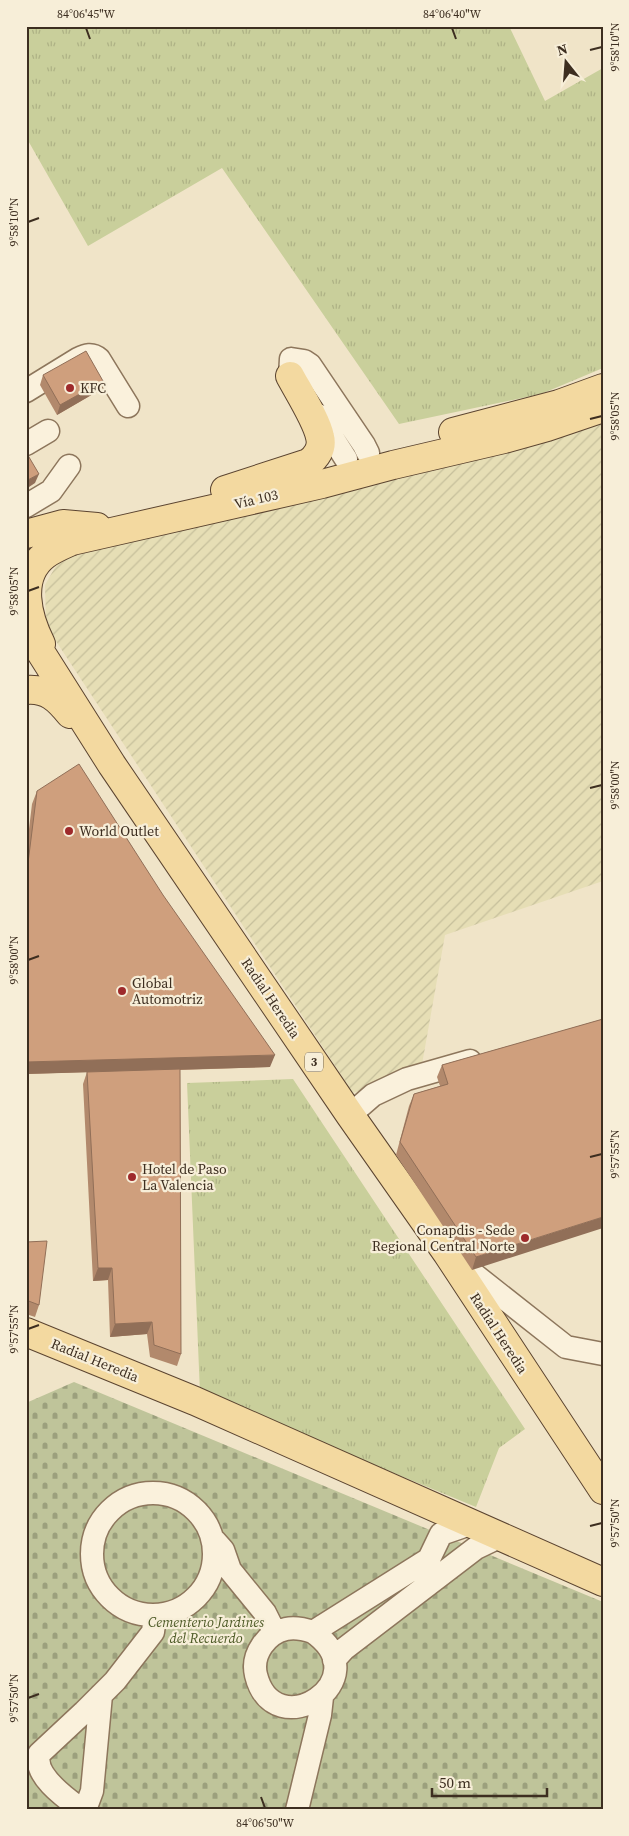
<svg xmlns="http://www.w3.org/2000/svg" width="629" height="1836" font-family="'Source Serif 4',serif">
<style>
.farmland{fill:url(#farmland-furrows)}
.grass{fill:url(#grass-tufts)}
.cemetery{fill:url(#cemetery-stones)}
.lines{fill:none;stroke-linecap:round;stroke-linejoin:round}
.minor-casing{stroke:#8d765c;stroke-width:25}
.major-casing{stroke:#5b4430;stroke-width:30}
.minor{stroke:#faf1dc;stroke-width:22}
.major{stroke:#f3d9a0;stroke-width:28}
.wall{fill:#b2896c}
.shaded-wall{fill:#916f58}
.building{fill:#cf9f7d;stroke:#916f58}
.ticks{fill:none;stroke:#3d2e20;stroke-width:2}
.poi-dot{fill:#9e2a2b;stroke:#f7eed8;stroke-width:2}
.labels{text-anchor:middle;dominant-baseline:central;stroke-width:4.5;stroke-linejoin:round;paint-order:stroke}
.shield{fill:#f7eed8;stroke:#756857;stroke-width:1}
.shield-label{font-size:12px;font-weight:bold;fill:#3d2e20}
.poi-label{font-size:14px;fill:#3d2e20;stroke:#f7eed8;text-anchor:start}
.street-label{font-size:14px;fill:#3d2e20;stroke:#f7eed8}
.park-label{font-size:14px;font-style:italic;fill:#4d5a26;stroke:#f7eed8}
.neatline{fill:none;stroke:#3d2e20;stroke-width:2}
.ticks-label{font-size:12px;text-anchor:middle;fill:#3d2e20}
</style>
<defs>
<pattern id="farmland-furrows" width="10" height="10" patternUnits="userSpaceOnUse" patternTransform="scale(1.25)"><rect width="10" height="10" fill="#e6deb5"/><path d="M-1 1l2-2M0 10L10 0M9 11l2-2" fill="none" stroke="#c6bf9b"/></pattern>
<pattern id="grass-tufts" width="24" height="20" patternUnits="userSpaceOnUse" patternTransform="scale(1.25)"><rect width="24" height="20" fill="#c9cf9b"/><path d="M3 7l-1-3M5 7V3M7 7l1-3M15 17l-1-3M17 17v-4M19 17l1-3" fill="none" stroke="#aeb285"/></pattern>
<pattern id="cemetery-stones" width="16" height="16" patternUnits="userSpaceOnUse" patternTransform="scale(1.25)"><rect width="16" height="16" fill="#bfc49a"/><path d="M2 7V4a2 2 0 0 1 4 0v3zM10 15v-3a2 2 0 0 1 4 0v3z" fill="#9ca07d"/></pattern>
</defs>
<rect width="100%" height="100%" fill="#f0e4c8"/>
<path class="farmland" d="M603,416V881L445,935L421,1070L353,1093L46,626L45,585L61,557Z"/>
<path class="grass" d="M26,26H509L545,101L603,68V368L541,394L399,424L222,168L88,246L26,137Z
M293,1079L525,1429L499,1448L476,1507L200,1393L187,1083Z"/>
<path class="cemetery" d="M74,1382L603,1602V1810H26V1403Z"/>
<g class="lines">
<g class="minor-casing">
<path id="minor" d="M300,389L290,376L291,359L304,361L310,365L364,445L368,453
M26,391L78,359C86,355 92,353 99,359L128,406
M318,415L346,459
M26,444L48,431
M26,506L51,491L69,466
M350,1115L373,1095L407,1079L470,1061
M457,1261L566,1347L603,1354
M92 1554a61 61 0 1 1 122 0a61 61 0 1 1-122 0Z
M215,1541L223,1550L230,1570L265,1613L275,1633
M313,1632C381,1680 274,1748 256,1675C251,1654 267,1633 286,1629C295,1627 304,1629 313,1632L429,1559L441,1534L473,1523
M334,1660L344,1649L476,1548L501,1536
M82,1810C67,1799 33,1776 39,1754L84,1712L115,1681L153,1632L155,1615
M85,1810L92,1791L101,1695
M297,1810L320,1715L322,1697"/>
</g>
<g class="major-casing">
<path id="major" d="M453,432L559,404L603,388
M225,490L308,463C316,458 323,448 320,437C317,421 298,391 290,376
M26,534L63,524L97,527
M26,629L112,765L350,1115L447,1253L603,1490
M41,644C28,618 16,577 45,555C53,549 63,545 72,541L322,484L393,465L504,439L547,427L603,408
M26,690C47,688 58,699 70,714
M26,1332L195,1401L603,1582"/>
</g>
<use href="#minor" class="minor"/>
<use href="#major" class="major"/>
</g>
<path class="wall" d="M43,375L103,381L100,390L57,415L40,385Z
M37,791L270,1067L180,1070L181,1354L177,1366L150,1357L147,1334L110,1337L108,1280L93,1281L83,1084L87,1072L26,1074V854L32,804Z
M603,1019L472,1270L396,1155L409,1106L414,1094L440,1086L437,1077L442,1065Z
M26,1242L39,1305L35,1317L26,1314Z"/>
<path class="shaded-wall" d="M103,381L100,390L57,415L60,405Z
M39,474L35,483L26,489V481Z
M275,1055L270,1067L26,1074V1062Z
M603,1217V1228L472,1270L476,1257Z
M98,1268H112L108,1280L93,1281Z
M152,1322L147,1334L110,1337L115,1324Z"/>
<path class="building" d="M86,351L103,381L60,405L43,375Z
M26,452L39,474L26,481Z
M79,764L163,895L275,1055L26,1062V879L37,791Z
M603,1019V1217L476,1257L400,1142L414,1094L448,1084L442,1065Z
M180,1069L181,1354L154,1345L152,1322L115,1324L112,1268H98L87,1072Z
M47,1241L39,1305L26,1300V1242Z"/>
<path class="ticks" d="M86,28L90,39M452,28L456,39M590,50L602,47M28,222L39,218M590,419L602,416M28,591L39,587M590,788L602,785M28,960L39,956M590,1157L602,1154M28,1329L39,1325M590,1526L602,1523M28,1698L39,1694M261,1797L265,1808"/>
<g class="poi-dot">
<circle cx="70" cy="388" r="5"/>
<circle cx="69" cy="831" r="5"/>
<circle cx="122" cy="991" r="5"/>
<circle cx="132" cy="1177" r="5"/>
<circle cx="525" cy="1238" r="5"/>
</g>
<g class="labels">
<rect class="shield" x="305" y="1052.5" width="18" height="19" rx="4"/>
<g class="shield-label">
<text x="314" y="1062">3</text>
</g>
<g class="poi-label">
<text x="80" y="388">KFC</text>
<text x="79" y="831">World Outlet</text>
<text x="132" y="983">Global<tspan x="132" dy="16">Automotriz</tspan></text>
<text x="142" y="1169">Hotel de Paso<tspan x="142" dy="16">La Valencia</tspan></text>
<text x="515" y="1230" text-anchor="end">Conapdis - Sede<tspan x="515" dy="16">Regional Central Norte</tspan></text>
</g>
<g class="street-label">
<text transform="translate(256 499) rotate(-13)">Vía 103</text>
<text transform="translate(271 998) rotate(56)">Radial Heredia</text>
<text transform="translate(499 1333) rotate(57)">Radial Heredia</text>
<text transform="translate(95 1360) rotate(22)">Radial Heredia</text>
</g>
<g class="park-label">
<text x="206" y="1622">Cementerio Jardines<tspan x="206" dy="16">del Recuerdo</tspan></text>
</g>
</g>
<rect width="629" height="1836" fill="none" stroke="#f7eed8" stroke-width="55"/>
<g transform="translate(566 62) rotate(343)" stroke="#f7eed8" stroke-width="4" paint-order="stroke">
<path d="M0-4L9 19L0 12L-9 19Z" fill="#3d2e20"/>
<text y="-8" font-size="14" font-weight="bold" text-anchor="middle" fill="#3d2e20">N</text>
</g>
<path d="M432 1788v8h115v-8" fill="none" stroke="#3d2e20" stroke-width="2.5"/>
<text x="439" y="1788" font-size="15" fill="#3d2e20" stroke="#f7eed8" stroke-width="4" paint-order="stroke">50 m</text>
<rect x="28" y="28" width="574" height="1780" class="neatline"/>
<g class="ticks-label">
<text x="86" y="18">84°06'45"W</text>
<text x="452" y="18">84°06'40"W</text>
<text transform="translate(615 47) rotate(-90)" y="4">9°58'10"N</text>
<text transform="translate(14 222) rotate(-90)" y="4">9°58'10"N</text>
<text transform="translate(615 416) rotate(-90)" y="4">9°58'05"N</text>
<text transform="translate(14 591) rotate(-90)" y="4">9°58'05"N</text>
<text transform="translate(615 785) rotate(-90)" y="4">9°58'00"N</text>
<text transform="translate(14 960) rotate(-90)" y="4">9°58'00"N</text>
<text transform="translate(615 1154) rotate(-90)" y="4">9°57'55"N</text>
<text transform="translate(14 1329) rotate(-90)" y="4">9°57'55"N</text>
<text transform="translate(615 1523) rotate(-90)" y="4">9°57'50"N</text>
<text transform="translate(14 1698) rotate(-90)" y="4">9°57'50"N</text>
<text x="265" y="1827">84°06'50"W</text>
</g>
</svg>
